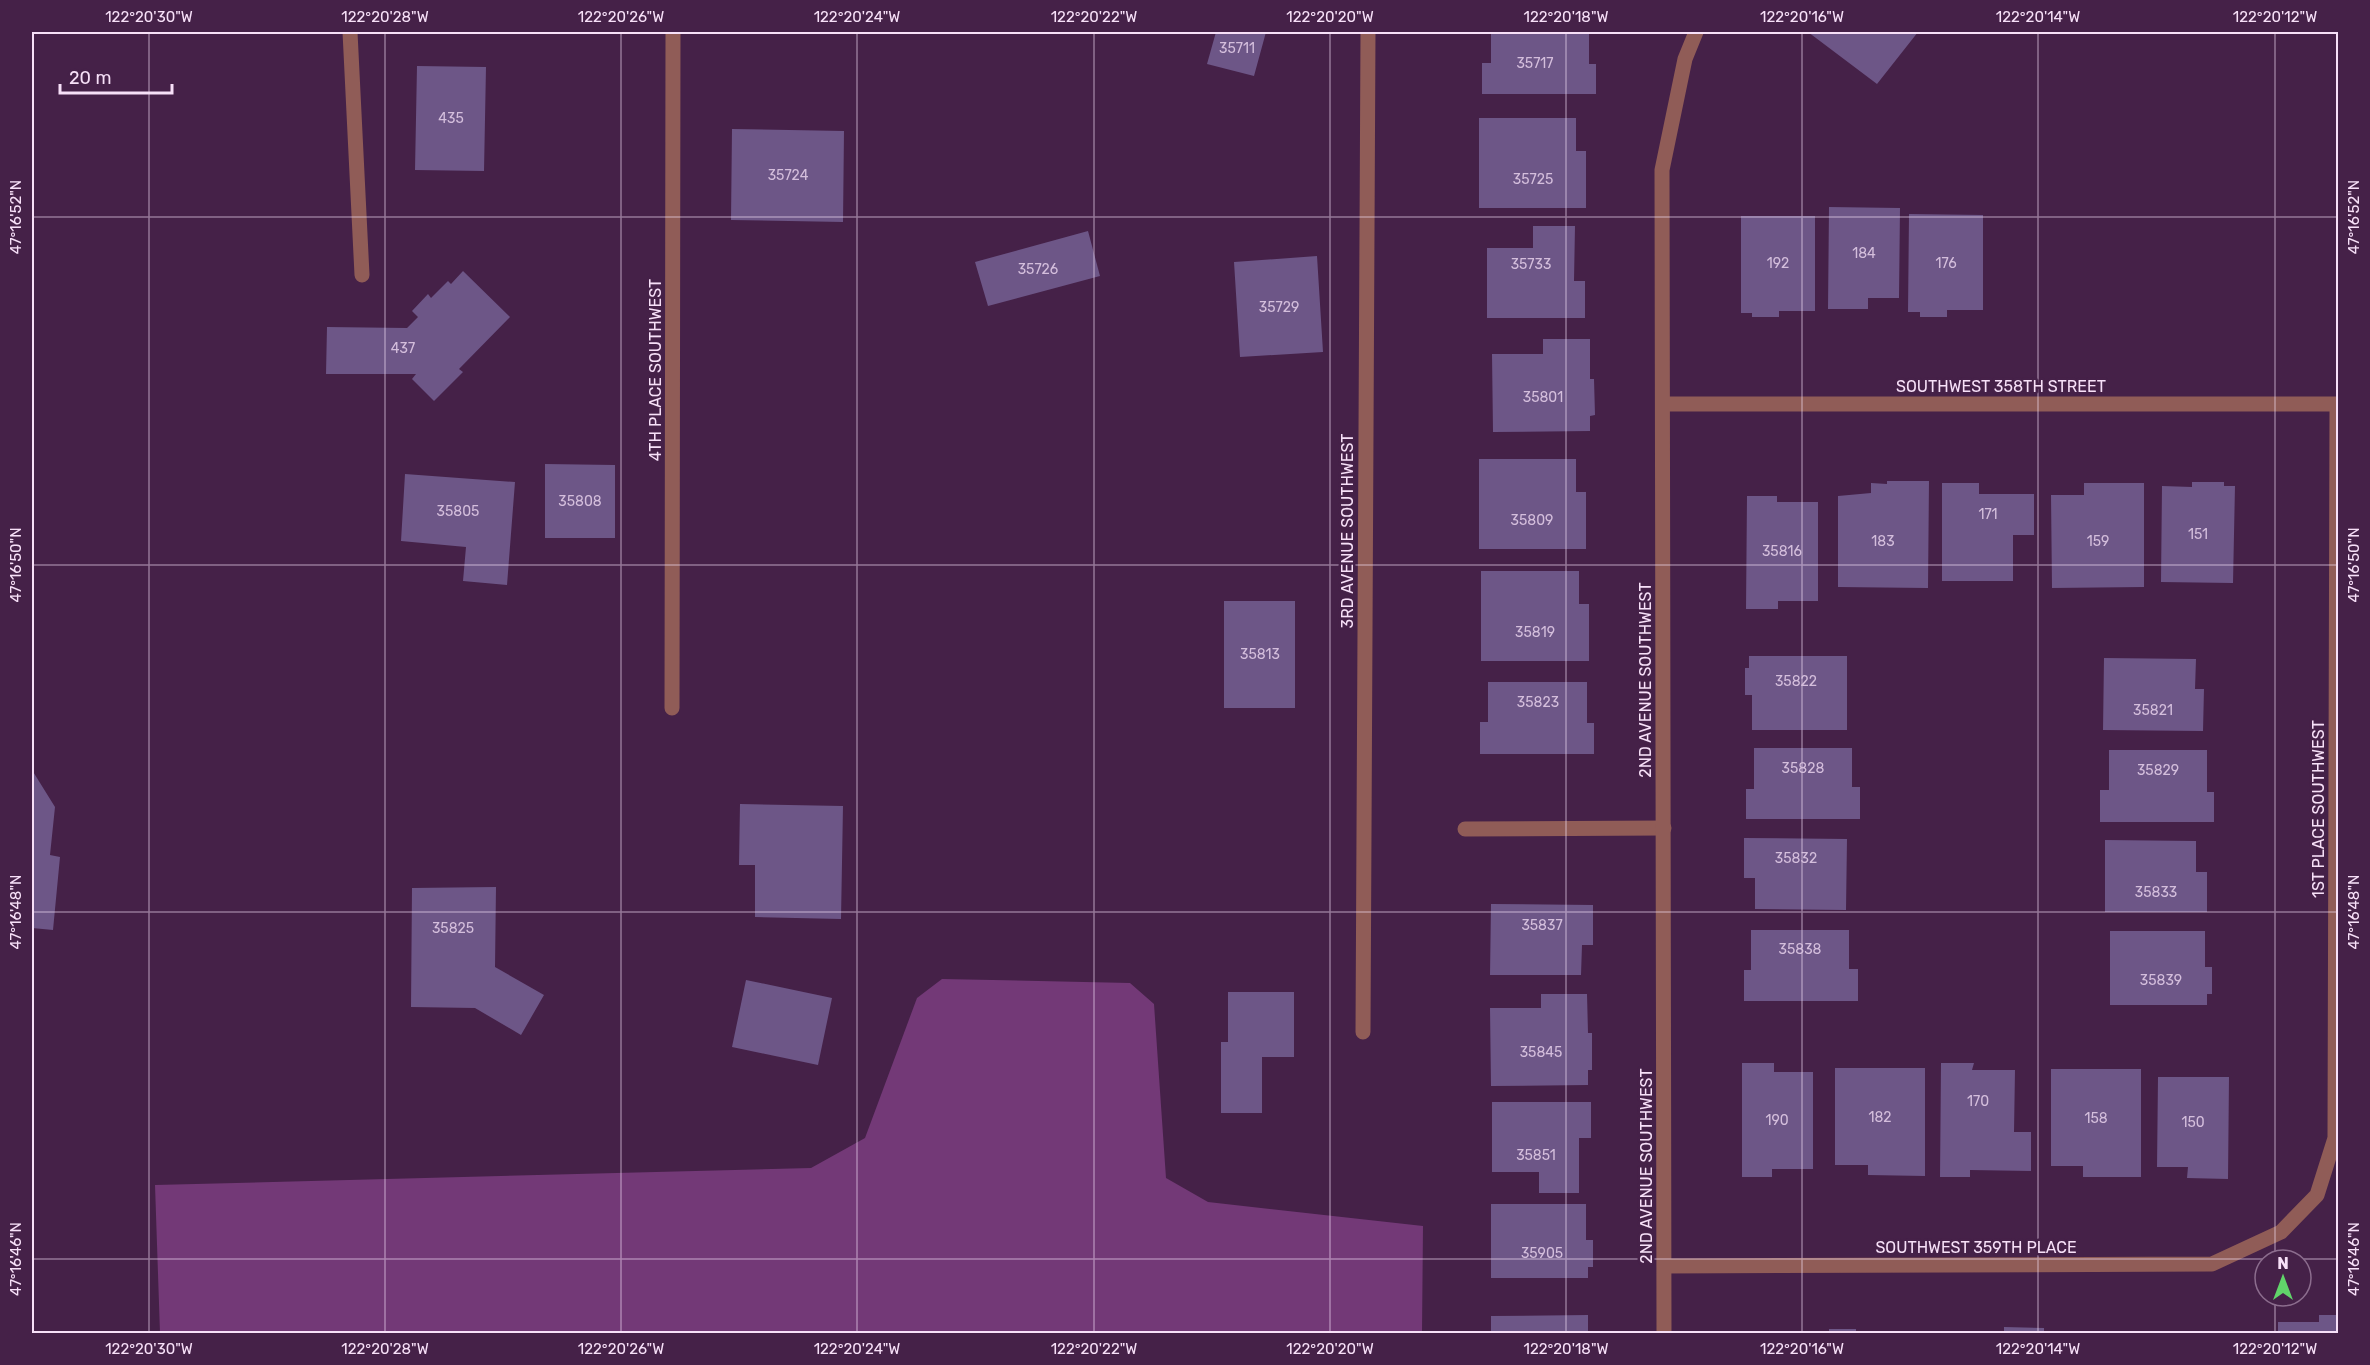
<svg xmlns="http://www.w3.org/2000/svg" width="2370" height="1365" font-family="Rubik,sans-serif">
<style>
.green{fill:#733977}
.building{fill:#6d5687}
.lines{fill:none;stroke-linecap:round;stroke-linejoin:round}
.service{stroke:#905c57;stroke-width:15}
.minor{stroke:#905c57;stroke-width:15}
.ticks{fill:none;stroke:#f7e0f8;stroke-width:1.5;stroke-opacity:0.45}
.labels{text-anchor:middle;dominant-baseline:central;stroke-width:5;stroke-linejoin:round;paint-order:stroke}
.number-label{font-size:14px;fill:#d4bedc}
.street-label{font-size:16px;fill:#f7e0f8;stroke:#452148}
.neatline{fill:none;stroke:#f7e0f8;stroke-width:2}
.ticks-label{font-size:15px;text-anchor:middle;fill:#f7e0f8}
</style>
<rect width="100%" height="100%" fill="#452148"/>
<path class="green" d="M942,979L1130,983L1154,1004L1166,1178L1208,1202L1423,1226L1422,1333H160L155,1185L811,1168L865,1138L917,998Z"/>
<path class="building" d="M1216,32H1266L1254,76L1207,64Z
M1491,32H1589V64H1596V94H1482V63H1491Z
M1808,32H1918L1877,84Z
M417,66L486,67L484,171L415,170Z
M1479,118H1576V151H1586V208H1479Z
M732,129L844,131L843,222L731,220Z
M1829,207L1900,208L1899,298H1868V309H1828Z
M1909,214L1983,215V310H1947V317H1920V312H1908Z
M1741,216H1815V311H1779V317H1752V313H1741Z
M1533,226H1575L1574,281H1585V318H1487V248H1533Z
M1088,231L1100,276L988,306L975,262Z
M1317,256L1323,352L1240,357L1234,262Z
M463,271L510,317L459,369L463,372L434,401L412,379L416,374H326L327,327L407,328L418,317L412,311L428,294L431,298L448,281L451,284Z
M1543,339H1590V379H1594L1595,415L1590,416V431L1493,432L1492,354H1543Z
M1479,459H1576V492H1586V549H1479Z
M545,464L615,465V538H545Z
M405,474L515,482L507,585L463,581L466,547L401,541Z
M1887,481H1929L1928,588L1838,587V496L1871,493V483L1887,484Z
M2192,482H2224V486H2235L2233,583L2161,582L2162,486L2192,487Z
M1942,483H1979V494H2034V535H2013V581H1942Z
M2084,483H2144V587L2052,588L2051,495H2084Z
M1747,496H1777V502H1818V601H1778V609H1746Z
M1481,571H1579V604H1589V661H1481Z
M1224,601H1295V708H1224Z
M1749,656H1847V730H1752V695H1745V668H1749Z
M2104,658L2196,659L2195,689H2204L2203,731L2103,730Z
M1488,682H1587V723H1594V754H1480V722H1488Z
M1754,748H1852V787H1860V819H1746V789H1754Z
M2109,750H2207V792H2214V822H2100V790H2109Z
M32,770L55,807L50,855L60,857L53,930L32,928Z
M740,804L843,806L841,919L755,917V865H739Z
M1744,838L1847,839L1846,910L1755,909V878H1744Z
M2105,840L2196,841V872H2207V912H2105Z
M496,887L495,967L544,995L521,1035L475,1008L411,1007L412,888Z
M1491,904L1593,905V945H1582L1581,975H1490Z
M1751,930H1849V969H1858V1001H1744V970H1751Z
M2110,931H2205V967H2212V994H2207V1005H2110Z
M746,980L832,998L818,1065L732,1047Z
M1228,992H1294V1057H1262V1113H1221V1042H1228Z
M1541,994H1587L1588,1033H1592V1070H1588V1085L1491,1086L1490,1008H1541Z
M1742,1063H1774V1072H1813V1169H1772V1177H1742Z
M1941,1063H1974L1972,1070H2015L2014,1132H2031V1171L1970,1170V1177H1940Z
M1835,1068H1925V1176L1868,1175V1165H1835Z
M2051,1069H2141V1177H2083V1166H2051Z
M2158,1077H2229L2228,1179L2187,1178L2188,1167H2157Z
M1492,1102H1591V1138H1579V1193H1539V1172H1492Z
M1491,1204H1586V1240H1593V1267H1588V1278H1491Z
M1588,1315V1331H1593V1334H1491V1316Z
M2319,1315H2338V1334H2278V1322H2319Z
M2004,1327L2044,1328V1334H2004Z
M1829,1329H1856V1334H1829Z
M1727,1331H1767L1766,1334H1727Z
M1908,1331H1938V1334H1908Z
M2096,1331H2126V1334H2096Z"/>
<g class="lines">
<path class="service" d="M350,32L362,275
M1465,829L1664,828"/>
<path class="minor" d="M1663,404H2338
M672,708L673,32
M1363,1032L1368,32
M1664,1266L2212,1264L2281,1232L2317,1195L2335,1138L2337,404
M1664,1334L1662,170L1685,59L1696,32"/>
</g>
<path class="ticks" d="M149,32V1334M385,32V1334M621,32V1334M857,32V1334M1094,32V1334M1330,32V1334M1566,32V1334M1802,32V1334M2038,32V1334M2275,32V1260M32,217H2338M32,565H2338M32,912H2338M32,1259H2338M2275,1296V1334"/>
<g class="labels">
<g class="number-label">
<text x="1237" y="48">35711</text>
<text x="1535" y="63">35717</text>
<text x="451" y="118">435</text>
<text x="788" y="175">35724</text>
<text x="1533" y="179">35725</text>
<text x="1864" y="253">184</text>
<text x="1778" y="263">192</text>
<text x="1946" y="263">176</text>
<text x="1531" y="264">35733</text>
<text x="1038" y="269">35726</text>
<text x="1279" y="307">35729</text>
<text x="403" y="348">437</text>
<text x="1543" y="397">35801</text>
<text x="580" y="501">35808</text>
<text x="458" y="511">35805</text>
<text x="1988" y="514">171</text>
<text x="1532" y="520">35809</text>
<text x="2198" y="534">151</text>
<text x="1883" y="541">183</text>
<text x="2098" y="541">159</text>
<text x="1782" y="551">35816</text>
<text x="1535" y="632">35819</text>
<text x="1260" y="654">35813</text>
<text x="1796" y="681">35822</text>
<text x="1538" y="702">35823</text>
<text x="2153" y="710">35821</text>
<text x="1803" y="768">35828</text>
<text x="2158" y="770">35829</text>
<text x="1796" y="858">35832</text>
<text x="2156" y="892">35833</text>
<text x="1542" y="925">35837</text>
<text x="453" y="928">35825</text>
<text x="1800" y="949">35838</text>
<text x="2161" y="980">35839</text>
<text x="1541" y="1052">35845</text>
<text x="1978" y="1101">170</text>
<text x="1880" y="1117">182</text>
<text x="2096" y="1118">158</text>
<text x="1777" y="1120">190</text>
<text x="2193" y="1122">150</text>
<text x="1536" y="1155">35851</text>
<text x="1542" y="1253">35905</text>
</g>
<g class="street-label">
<text transform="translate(655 370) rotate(-90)">4TH PLACE SOUTHWEST</text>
<text x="2001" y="386">SOUTHWEST 358TH STREET</text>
<text transform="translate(1347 531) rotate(-90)">3RD AVENUE SOUTHWEST</text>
<text transform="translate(1645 680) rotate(-90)">2ND AVENUE SOUTHWEST</text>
<text transform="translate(2318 809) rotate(-90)">1ST PLACE SOUTHWEST</text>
<text transform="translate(1646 1166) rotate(-90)">2ND AVENUE SOUTHWEST</text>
<text x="1976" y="1247">SOUTHWEST 359TH PLACE</text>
</g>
</g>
<rect width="2370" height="1365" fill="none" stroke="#452148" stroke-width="66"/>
<g transform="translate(2283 1278)"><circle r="28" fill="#452148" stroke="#8c6d8e" stroke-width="1.5"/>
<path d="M0-4.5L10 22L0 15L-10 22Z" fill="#61d46a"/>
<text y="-9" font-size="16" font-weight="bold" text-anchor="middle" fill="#f7e0f8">N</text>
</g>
<path d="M60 84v9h112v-9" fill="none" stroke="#f7e0f8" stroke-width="3"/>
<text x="69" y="84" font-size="18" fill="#f7e0f8" stroke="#452148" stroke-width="4.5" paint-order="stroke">20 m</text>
<rect x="33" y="33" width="2304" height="1299" class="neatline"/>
<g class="ticks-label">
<text x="149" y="22">122°20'30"W</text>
<text x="385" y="22">122°20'28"W</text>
<text x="621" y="22">122°20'26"W</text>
<text x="857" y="22">122°20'24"W</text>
<text x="1094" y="22">122°20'22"W</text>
<text x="1330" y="22">122°20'20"W</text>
<text x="1566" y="22">122°20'18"W</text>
<text x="1802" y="22">122°20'16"W</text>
<text x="2038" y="22">122°20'14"W</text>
<text x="2275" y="22">122°20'12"W</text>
<text transform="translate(16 217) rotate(-90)" y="5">47°16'52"N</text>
<text transform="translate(2354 217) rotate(-90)" y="5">47°16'52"N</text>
<text transform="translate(16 565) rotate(-90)" y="5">47°16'50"N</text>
<text transform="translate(2354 565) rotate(-90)" y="5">47°16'50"N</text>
<text transform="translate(16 912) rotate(-90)" y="5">47°16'48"N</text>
<text transform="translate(2354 912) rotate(-90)" y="5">47°16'48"N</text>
<text transform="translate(16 1259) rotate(-90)" y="5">47°16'46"N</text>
<text transform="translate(2354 1259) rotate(-90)" y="5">47°16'46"N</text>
<text x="149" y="1354">122°20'30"W</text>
<text x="385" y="1354">122°20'28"W</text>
<text x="621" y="1354">122°20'26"W</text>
<text x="857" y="1354">122°20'24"W</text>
<text x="1094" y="1354">122°20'22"W</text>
<text x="1330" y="1354">122°20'20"W</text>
<text x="1566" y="1354">122°20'18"W</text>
<text x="1802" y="1354">122°20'16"W</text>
<text x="2038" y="1354">122°20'14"W</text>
<text x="2275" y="1354">122°20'12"W</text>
</g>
</svg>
